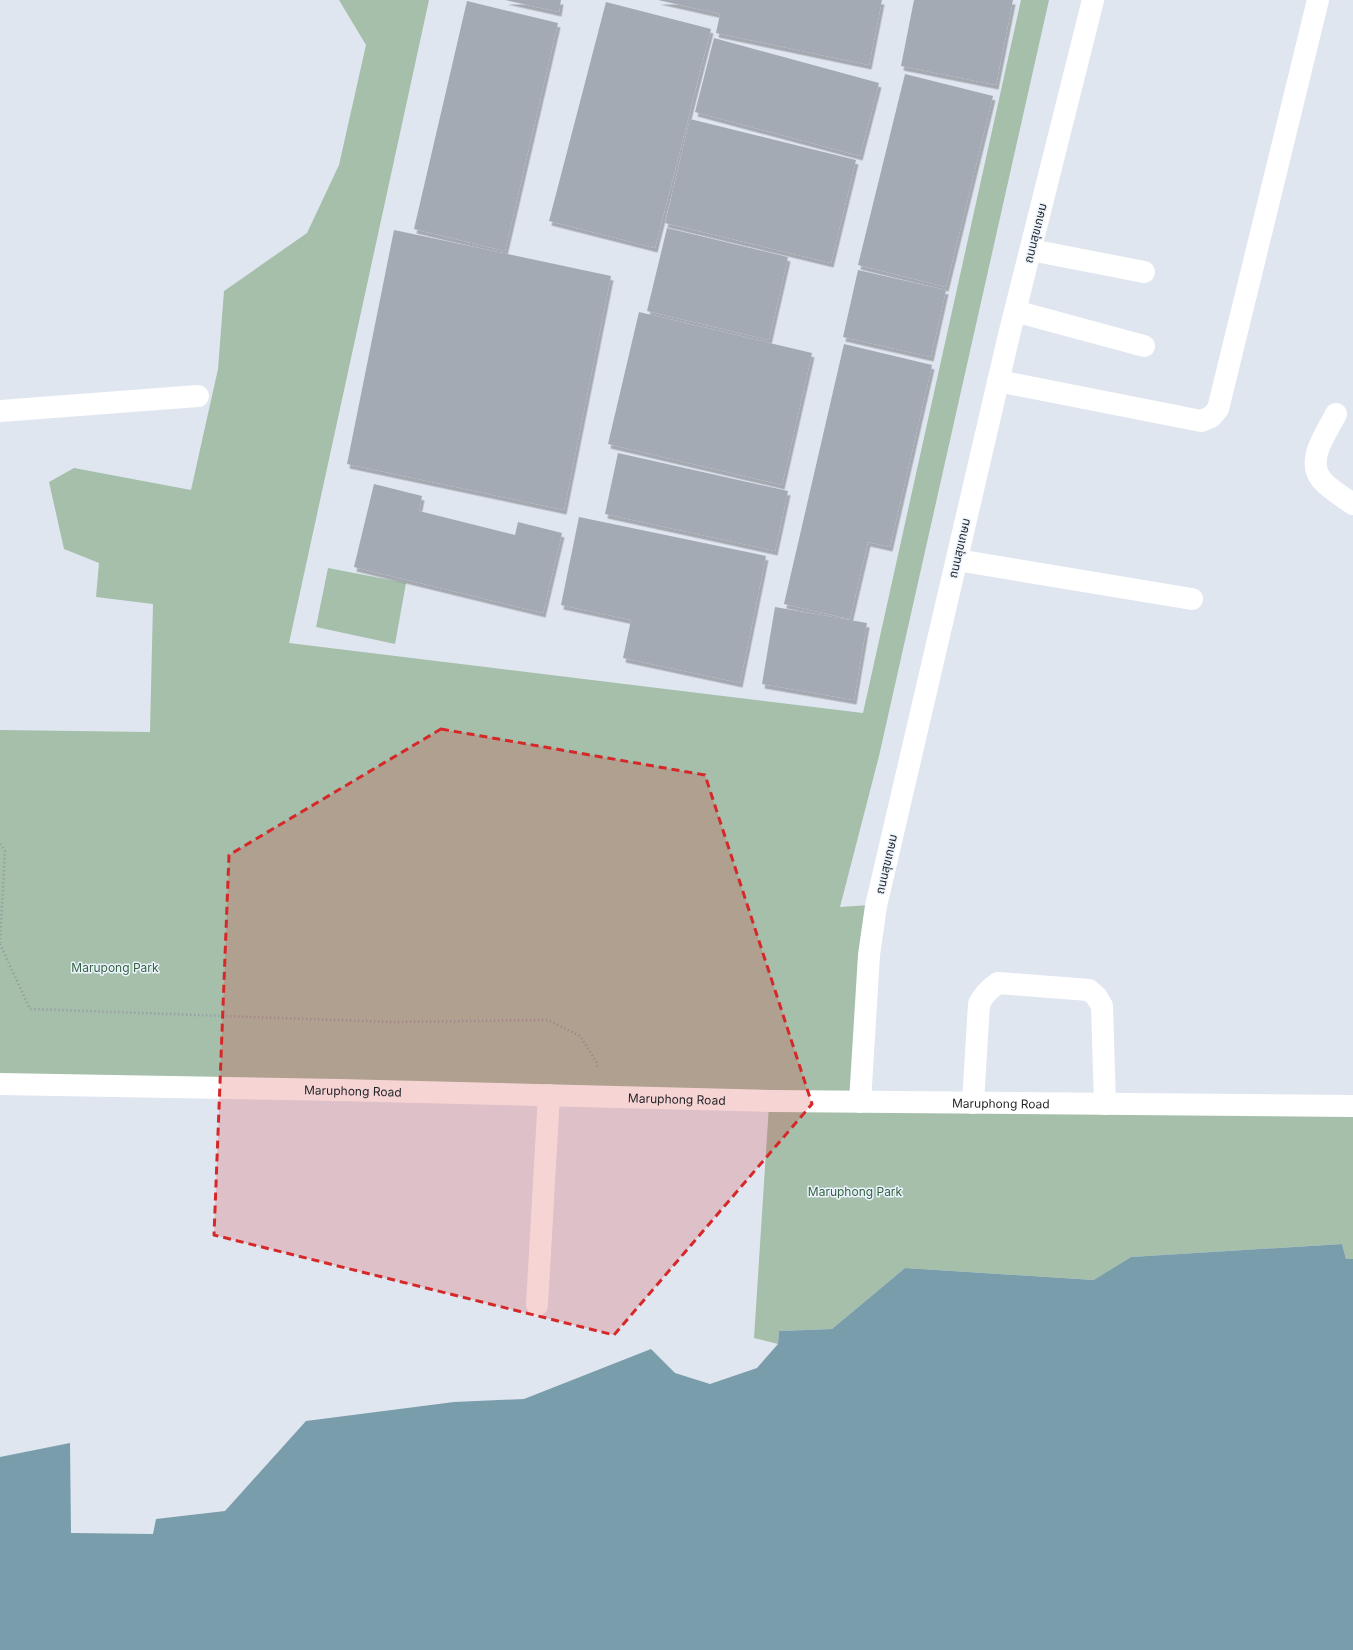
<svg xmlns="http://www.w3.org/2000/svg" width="1353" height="1650" font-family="Inter,'Noto Sans Thai',sans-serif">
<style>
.green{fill:#a5bfaa}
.water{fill:#799dab}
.building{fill:#a3aab3;filter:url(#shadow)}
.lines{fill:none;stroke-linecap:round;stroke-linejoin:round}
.path{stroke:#90969d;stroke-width:2.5;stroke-dasharray:1 3;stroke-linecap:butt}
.minor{stroke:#fff;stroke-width:22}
.major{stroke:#fff;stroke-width:22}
.marked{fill:#d62828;fill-opacity:0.2;stroke:#d62828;stroke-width:3;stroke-dasharray:8 5;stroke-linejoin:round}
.labels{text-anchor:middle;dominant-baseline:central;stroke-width:3;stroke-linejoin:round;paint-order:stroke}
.street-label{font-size:12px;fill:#1f2225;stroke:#ecf4fd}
.park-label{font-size:12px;fill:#366341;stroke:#ecf4fd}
</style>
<defs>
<filter id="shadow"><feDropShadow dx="2.5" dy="4.5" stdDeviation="0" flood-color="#0004"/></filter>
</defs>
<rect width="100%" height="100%" fill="#dfe6f0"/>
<path class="green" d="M339,0H429L289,643L863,713L1021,0H1049L879,756L840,907L870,905L859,1100L1353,1106V1259H1346L1342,1244L1131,1257L1095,1280L905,1268L832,1329L779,1331L778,1344L754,1338L769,1105L0,1074V730L150,732L153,604L96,597L99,563L64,549L49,482L74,468L191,490L218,369L224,291L307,233L339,165L366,45Z
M328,568L406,583L395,644L316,627Z"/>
<path class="water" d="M1342,1244L1346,1259H1353V1650H0V1457L70,1443L71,1533L153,1534L156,1519L225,1511L306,1421L454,1402L524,1399L651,1349L675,1373L710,1384L757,1368L778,1344L779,1331L832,1329L905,1268L1094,1280L1131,1257Z"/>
<path class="building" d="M505,0H561L559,12Z
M658,0H882L869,65L716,33L720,14Z
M914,0H1013L996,85L901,66Z
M467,1L558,23L505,251L414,229Z
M606,2L711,29L655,248L549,221Z
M714,38L879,83L860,156L695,112Z
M905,74L993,96L946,287L858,265Z
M690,119L856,160L831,263L665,223Z
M667,228L788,257L769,340L647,311Z
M394,230L611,276L564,510L347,464Z
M858,270L946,290L931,357L843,337Z
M639,312L812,353L782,485L608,444Z
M844,344L932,365L890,547L868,542L850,619L784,604Z
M618,453L788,491L775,551L605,514Z
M374,484L422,496L419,511L515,535L518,522L562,533L543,613L354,567Z
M579,517L766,556L740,683L623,658L631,620L561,605Z
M775,607L867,623L854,700L762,684Z"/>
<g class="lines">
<path class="path" d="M0,844L5,851L0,943
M0,944L30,1009L393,1022L548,1020L580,1036L597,1063V1069"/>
<path class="minor" d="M1031,250L1144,272
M1015,311L1144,346
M998,381L1201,421L1211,417L1218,409L1318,0
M0,411L198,396
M1336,414C1326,434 1306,459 1321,479C1328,488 1344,498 1353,504
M957,560L1192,599
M860,1102L869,955L876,906L1009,335L1093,0
M973,1103L979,1004C984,994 989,989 998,983L1089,990L1096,996L1102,1006L1105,1104
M537,1305L549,1095"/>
<path class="major" id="s1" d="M0,1084L339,1090L771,1101L1353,1106"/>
</g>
<path class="marked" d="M441,729L705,775L812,1104L614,1335L214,1235L229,855Z"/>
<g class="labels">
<g class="street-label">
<text transform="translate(1035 233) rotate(-76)">ถนนสุขเกษม</text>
<text transform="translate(959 548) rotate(-77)">ถนนสุขเกษม</text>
<text transform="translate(886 864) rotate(-77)">ถนนสุขเกษม</text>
<text stroke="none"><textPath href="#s1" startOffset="353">Maruphong Road</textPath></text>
<text stroke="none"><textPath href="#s1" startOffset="677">Maruphong Road</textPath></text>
<text stroke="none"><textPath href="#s1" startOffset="1001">Maruphong Road</textPath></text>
</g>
<g class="park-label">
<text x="115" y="967">Marupong Park</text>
<text x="855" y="1191">Maruphong Park</text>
</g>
</g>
</svg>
